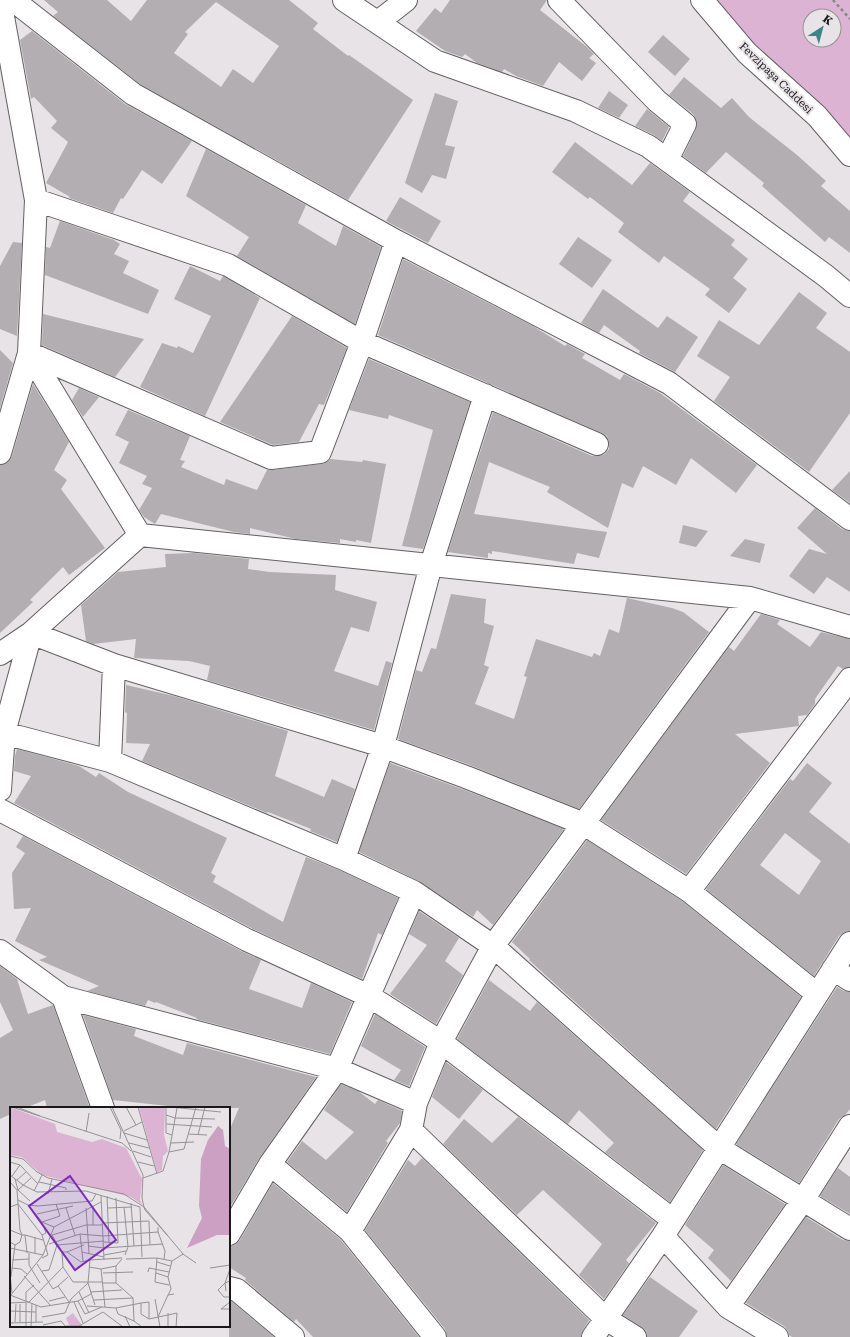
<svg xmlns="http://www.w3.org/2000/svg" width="850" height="1337" font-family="'Roboto Serif',serif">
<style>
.green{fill:#ddb3d3;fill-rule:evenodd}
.building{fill:#b2aeb1;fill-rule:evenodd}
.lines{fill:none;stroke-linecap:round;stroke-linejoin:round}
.minor-casing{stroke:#636062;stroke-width:24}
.path{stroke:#878587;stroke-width:2.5;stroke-dasharray:3 3;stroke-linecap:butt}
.minor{stroke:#fff;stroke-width:22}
.labels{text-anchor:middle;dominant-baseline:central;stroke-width:4;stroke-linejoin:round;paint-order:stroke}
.street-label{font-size:11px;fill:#1a191a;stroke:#e7e3e6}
.inset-road{fill:none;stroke:#959294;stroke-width:1}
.view{fill:#7b2cbf;fill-opacity:0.15;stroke:#7b2cbf;stroke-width:2}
.inset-edge{fill:none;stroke:#1a191a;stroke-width:2}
</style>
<rect width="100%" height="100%" fill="#e7e3e6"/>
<path class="green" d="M703,0H850V147ZM810,16H834V40H810Z"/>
<path class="building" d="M44,0H107L131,21L147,0H289L318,23L313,29L348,56L349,55L413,100L348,200L140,84L53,16L58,12ZM216,2L279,46L253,83L233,69L221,87L174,53L188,34L185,32Z
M450,0H547L540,10L587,47L594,54L589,58L596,63L582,81L559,62L543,86L516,76L504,69L502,72L477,63L465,54L462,57L445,51L416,31L435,8L441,13Z
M32,31L125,104L192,141L162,184L142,170L123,199L121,198L113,213L69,198L70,197L46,183L68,142L51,128L57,121L34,97L31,99L20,40Z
M663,35L690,59L675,76L648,52Z
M684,77L721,108L732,98L749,117L797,155L826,181L821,186L850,211V253L829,237L825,242L762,186L764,183L726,152L706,173L683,156L696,129L697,124L696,119L693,114L669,95Z
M609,91L628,105L619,118L598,108Z
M435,93L458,101L445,145L455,147L446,179L432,175L422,193L405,183Z
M647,109L669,127L662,141L654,135L635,126Z
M575,142L632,185L650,163L690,192L683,201L735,240L731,245L748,259L733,278L747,289L729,313L705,295L710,289L664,256L659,263L618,232L624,223L590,197L588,199L552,172Z
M206,149L306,205L298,223L336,246L343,226L381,247L355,324L237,256L249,237L186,196Z
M400,197L441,221L428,243L386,221Z
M60,221L114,240L120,244L114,254L129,261L123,273L159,290L148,314L45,275L46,247L50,248Z
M578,237L612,260L592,288L559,264Z
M13,242L22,243L17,336L0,329V266Z
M403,259L533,326L565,346L567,344L585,354L582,358L620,380L624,374L660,393L757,465L736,493L691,458L676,485L643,466L633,488L622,483L608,528L547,492L550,487L489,462L474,514L607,532L599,558L577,553L574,564L492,551V554L488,553V558L448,552L493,412L592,456H599L605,454L609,449V442L607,436L602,433L378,335Z
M190,266L220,281L223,276L260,298L205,416L140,387L162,343L177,348L178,346L193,353L211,316L174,299Z
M603,289L658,328L667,316L698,337L675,372L639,353L640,351L604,325L599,333L581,323Z
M799,292L827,313L816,328L850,352V413L809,472L714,401L730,377L697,356L719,320L759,345Z
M43,314L144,339L115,377L42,345Z
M292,316L347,348L324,405L319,404L299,442L273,445L220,422Z
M0,350L13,363L0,408Z
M369,359L470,402L423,549L402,546L433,430L389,415L388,419L349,410Z
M33,384L69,442L54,470L67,480L61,489L105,548L69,575L63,567L30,600L33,602L0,633V465L8,462L12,456Z
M79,388L99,397L83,417L72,400Z
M128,410L190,436L180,460L185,461L181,467L224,485L226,479L257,490L267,470H273L322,464L327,462L330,459L362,462L363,460L386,464L371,543L356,540V542L340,539V543L296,539L250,528V534L234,532L161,514L155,524L144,517L139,510L152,488L142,484L147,476L119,463L129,442L115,435Z
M850,471V503L832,490Z
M815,508L842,529L850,531V592L827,577L814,594L789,576L809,549L827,554L797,528Z
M683,525L708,531L696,547L679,543Z
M745,539L765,544L760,563L730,556Z
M194,553L249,559L248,569L269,572L336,575L335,590L377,602L369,632L351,627L334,671L378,686L386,661L392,663L374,730L207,680L210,666L189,661L134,658L136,639L93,644L86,641L81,605L118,572L166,567L165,554Z
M451,594L486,599L484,623L494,626L484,665L489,667L475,704L514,719L527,677L524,676L536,639L592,657L594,653L600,656L609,629L619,633L627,598L672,608L683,612L709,632L579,809L470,765L398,739L416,670L422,672L431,648L436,649Z
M761,614L780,620L777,624L810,647L821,632L850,639V667L843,669L838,666L815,699V704L807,715L798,716L799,726L735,734L770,763L686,874L601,820L729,647L734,651Z
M126,685L174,696L288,731L275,776L324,797L332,779L355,789L337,842L310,831L311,829L268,812L267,813L142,761L150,744L126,743L127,713L125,712Z
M17,749L79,766L96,777L99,773L128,792L227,838L211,873L216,876L213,882L283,922L306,857L339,870L398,898L382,935L378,933L362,979L253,929L14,803L31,776L14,771L15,756Z
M390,763L462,789L564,829L493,925L477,910L473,917L419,881L359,852Z
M807,763L832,783L809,812L850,844V931L844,932L839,936L814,976L706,889L790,779L793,781ZM785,833L821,861L799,895L760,865Z
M23,836L241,951L261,960L249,989L302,1008L311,983L352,1002L330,1054L196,1019L197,1018L156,1002L155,1003L148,1000L145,1006L87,991L99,986L39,960L47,957L15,941L31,908L14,909L12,873L25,853L16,847Z
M587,840L682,901L801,997L716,1129L553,982L529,960L530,959L512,942Z
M419,911L459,938L445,961L463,975L436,1024L390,994L427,945L409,934Z
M0,966L17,979L28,1014L53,1005L89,1106L82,1108H47L45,1100L25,1108H11V1114L0,1119V1038L13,1030L0,1002Z
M489,980L530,1011L537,1002L703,1150L670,1202L605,1152L614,1143L579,1110L568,1124L457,1039Z
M837,987L844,991L850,992V1109L846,1114L839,1119L799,1183L736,1144Z
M375,1014L425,1047L409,1086L394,1080L401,1070L361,1046Z
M83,1015L136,1029L134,1036L183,1055L187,1043L316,1077L260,1157L229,1209V1131L239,1108H187L113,1100Z
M446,1062L483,1090L459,1119L432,1097Z
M341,1084L358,1091L375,1104L378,1100L402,1111L400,1123L386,1141L388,1143L347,1212L287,1162L302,1141L326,1160L354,1132L324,1110Z
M518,1117L656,1223L626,1260L629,1263L604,1299L579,1275L602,1244L543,1190L517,1215L443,1144L464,1119L492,1143Z
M422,1158L589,1320L583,1330L581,1337H447L445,1329L365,1230L408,1160L415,1166Z
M723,1165L785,1204L731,1281L708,1258L714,1250L685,1225Z
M838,1168L850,1177V1214L820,1196Z
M273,1183L341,1240L419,1337H313L296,1319L294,1322L245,1280L246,1278L229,1267V1246L235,1245L240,1240Z
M806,1217L843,1240L850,1241V1337H792L789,1335L788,1331L784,1326L746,1303Z
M650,1277L698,1311L679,1337H647L646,1331L642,1327L623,1315Z
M229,1301H231L274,1337H229Z"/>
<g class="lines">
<g class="minor-casing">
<path id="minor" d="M0,0L36,200L29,353L140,535
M13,0L133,94L396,241L669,383L850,519
M344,0L435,61L576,111L648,146L826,276L850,296
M559,0L657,101L685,124L667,160
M702,0L747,53L817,116L850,155
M378,22L406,0
M36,200L228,265L362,342L597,444
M0,453L29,353L271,458L320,452L362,342L396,241
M0,654L31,633L140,535L750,598L850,627
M0,732L110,761L344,859L414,892L493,946L719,1148L850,1229
M110,761L114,665
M0,790L4,733L31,633L114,665L376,744L466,777L584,824L689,891L817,994
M0,810L247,940L369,996L441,1042L673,1220
M344,859L383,746L431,565L485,395
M689,891L850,679
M0,951L63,997L103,1108
M833,969L850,980
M63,997L337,1069L416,1103
M411,1130L606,1319L635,1337
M270,1164L350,1231L435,1337
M350,1231L411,1130L416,1103L441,1042L493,946L750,598
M229,1234L270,1164L337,1069L414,892
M663,1236L728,1307L777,1337
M229,1288L237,1290L293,1337
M728,1307L803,1200L850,1126
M593,1337L663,1236L850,943"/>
</g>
<path class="path" d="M833,0L850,19"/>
<use href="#minor" class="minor"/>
</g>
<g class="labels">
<g class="street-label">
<text transform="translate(776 78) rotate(44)">Fevzipaşa Caddesi</text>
</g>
</g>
<g transform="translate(10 1107)">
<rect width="220" height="220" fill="#e7e3e6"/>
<path d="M0,0L45,17L47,25L82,35L92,32L116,41L132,72L130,93L133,98L121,90L32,68L12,50L0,48ZM129,0H155L154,28L158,44L153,49L152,63L147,65ZM63,206L73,220H60L56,211Z" fill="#ddb3d3"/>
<path d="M208,19L213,23L215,39L220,42V128H207L177,141L192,111L189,99L191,52L198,33Z" fill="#cca0c2"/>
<path class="inset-road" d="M2,0L112,36L121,44M7,0L30,9M100,0L111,23L110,32M116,0L126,18L132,15M128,0L147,67M156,0V26L162,28M160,0L211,5M156,8L165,11L205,12M156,17L202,20M114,24L126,18M76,25L79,6M114,26L137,33M178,27L197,28M188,28L195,0M119,36L139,41M161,36L184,35M123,44L141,50M159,45L167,1M0,49L13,52L27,65L38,71L114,87L134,100L158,129L135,103L134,100L132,91L133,68L102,0M0,55L10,58L28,77M128,55L144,59M0,68L13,78L27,85L76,84L130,100L132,150M2,69L10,58M133,71L153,64L159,45L174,42L186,0M5,72L8,83L21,71M7,73L16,65M0,75L7,83L10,123L12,128H15L17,146M29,75L56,81V83M8,83L20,94M24,84L32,68M38,87L42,72M91,88L94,153M97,89L99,136M8,93L18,98L28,99L82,94L86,87M121,96L124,139M18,98L32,115L44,120M0,100L8,97L32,128L38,148L32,151M114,100L118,140L115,148M56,101L65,128M76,101L79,146M98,101L122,100M27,107L63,99M93,116L139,114L140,138M83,118V99M0,123L12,128L10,135L5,138M148,125L155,144L154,152M70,127L73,154M15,128L33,133M32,128L36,126L32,115L50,109L46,97M158,129L173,147L186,156M25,130V146M0,135L5,138L1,170M94,135L108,136L106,91M39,137L70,127L93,129L148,125V120M78,139L94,141L153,137M0,141L33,148L0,189M52,145L53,160L63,175H93M57,145L74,138M72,145L94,150M19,146V158L30,176M33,148L44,120L91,95M94,148L116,144M147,151L145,175L159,178M112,152L106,159V176L123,191L124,214L132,220M116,152L147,151L162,154L173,147M2,153L19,152M80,153L71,155L57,145H52L42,128L76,118H93M147,155L160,159M27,157L43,182L48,179L59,195M79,160L91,162M2,161L11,162L17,167M200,161L220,158M220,162L215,176L208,183L214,190H220M32,164L39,163L47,138L94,134M138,165L139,161L159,165M93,166L123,165M146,166L158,170M0,167L2,186M14,169L41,199M93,176H106M48,179L58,170M216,184L215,176L220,174M69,185L79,206M80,185L112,183M0,188L31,200L68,194L81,187M158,188L161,182L158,170L162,154M145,192L150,220M84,193L123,191M16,194V185L24,178M39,194L55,190M68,194L75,207L92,200L106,201L131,196V207L139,212L167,206L166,220M64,195L73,216M220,195L211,202H220M0,196L19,195L53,160M131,196L139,195V212M10,197V215M26,198V215M85,198L78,176L80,153L112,151M77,199L92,200M95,200L91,162L106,159M106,201L108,207L124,214M0,204L26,205M115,209L120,220M32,210L55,206L61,192L78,176M148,210L158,188L164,187M5,215L6,197M0,216L33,215M33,218L51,214L56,220M56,219H69L93,205L113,220M16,220V196M21,220L22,196M158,220V206"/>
<path class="view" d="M60,69L106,133L65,163L19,99Z"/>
<rect width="220" height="220" class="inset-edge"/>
</g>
<g transform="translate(822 28) rotate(36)"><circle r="19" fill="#e7e3e6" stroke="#959294"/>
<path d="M0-3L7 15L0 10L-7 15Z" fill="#3c8587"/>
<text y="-6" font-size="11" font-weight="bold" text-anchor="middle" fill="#1a191a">K</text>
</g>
</svg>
